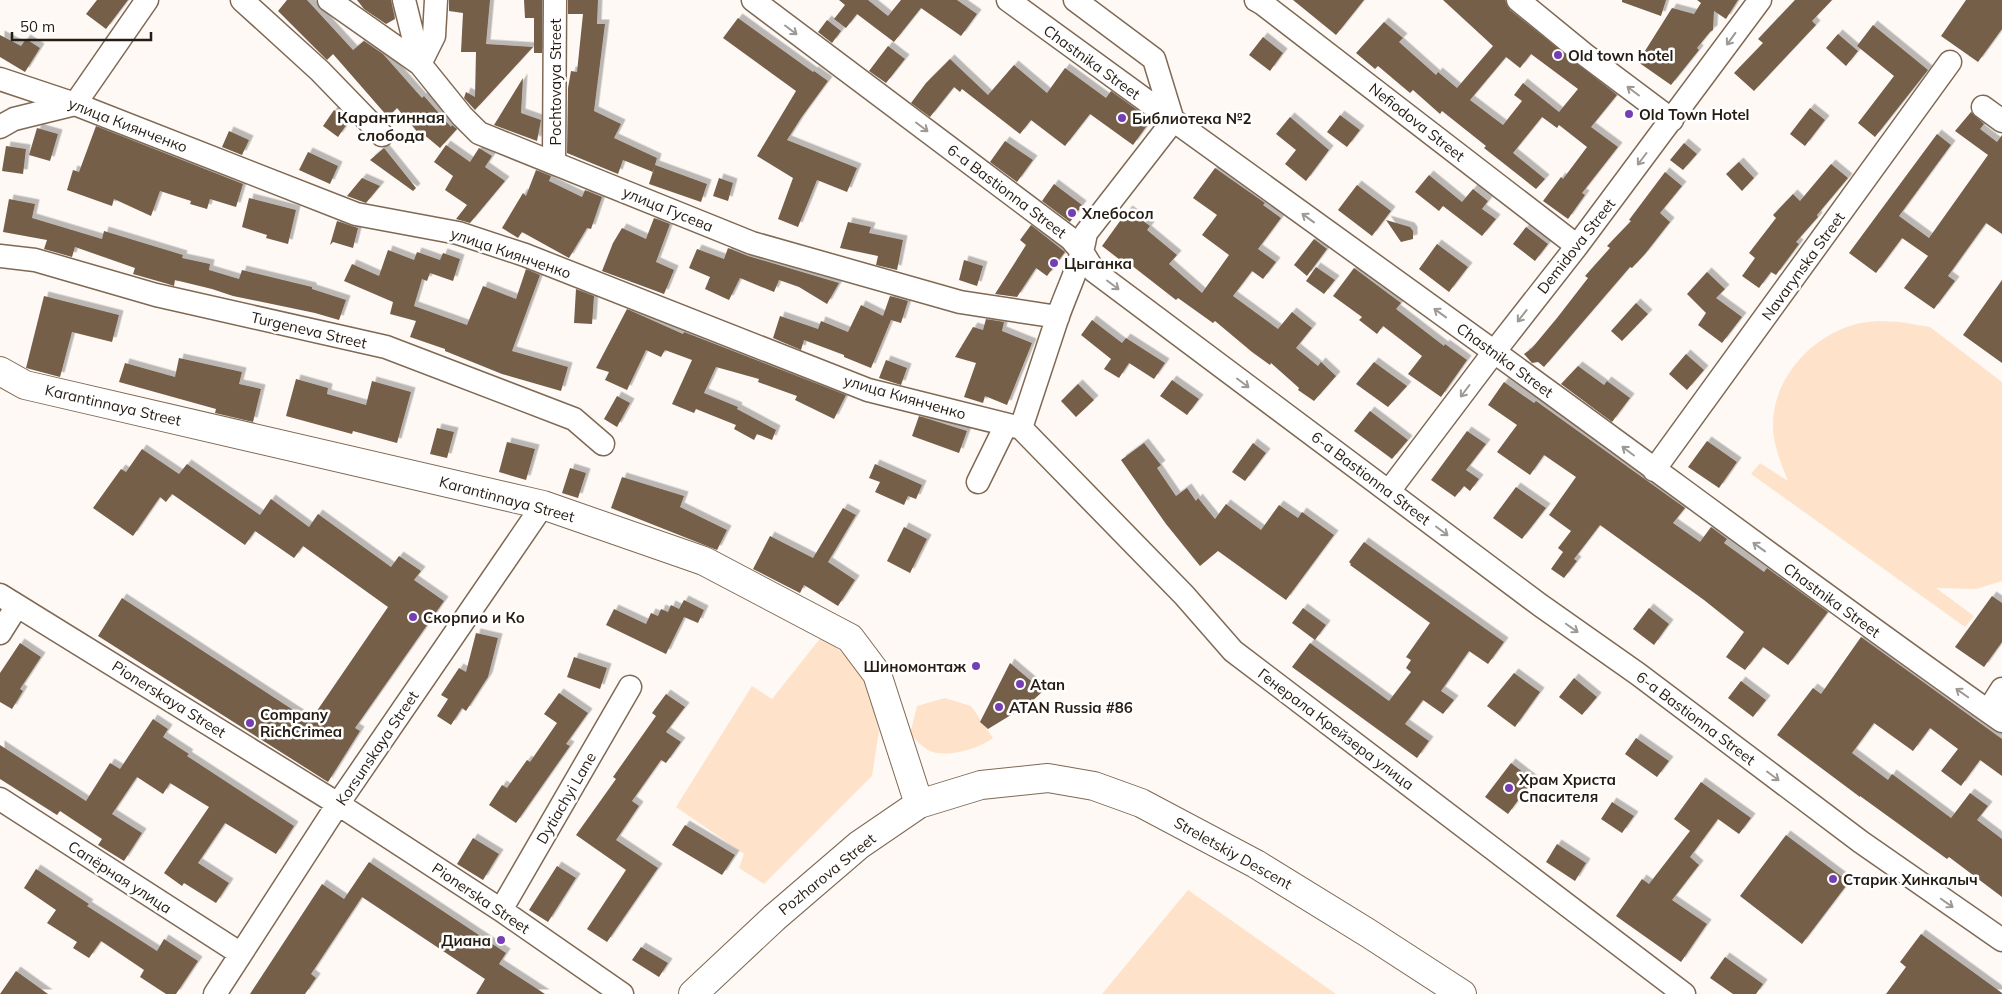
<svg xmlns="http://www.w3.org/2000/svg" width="2002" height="994" font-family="Mulish,sans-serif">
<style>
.green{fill:#fee3ca}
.building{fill:#745f4a;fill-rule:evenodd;filter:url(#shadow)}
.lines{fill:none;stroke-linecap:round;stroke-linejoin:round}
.minor-casing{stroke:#7f6954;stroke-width:25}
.major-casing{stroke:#7f6954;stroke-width:30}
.minor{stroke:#fff;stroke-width:22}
.major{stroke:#fff;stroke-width:28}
.oneway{stroke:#9d9995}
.poi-dot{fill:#753eb5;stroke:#fff;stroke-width:2}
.labels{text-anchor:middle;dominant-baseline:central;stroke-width:5;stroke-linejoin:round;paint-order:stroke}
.poi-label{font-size:15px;font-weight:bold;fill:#251c13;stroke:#fff;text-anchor:start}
.street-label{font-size:15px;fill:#251c13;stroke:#fff}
.neighbourhood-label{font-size:16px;font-weight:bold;fill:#251c13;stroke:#fff}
</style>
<defs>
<filter id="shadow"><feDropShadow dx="4.5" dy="-4.5" stdDeviation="0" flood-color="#0004"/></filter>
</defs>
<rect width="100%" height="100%" fill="#fef9f5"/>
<path class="green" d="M1878,321L1900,322L1930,327L2002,382V581L1976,589L1936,588L1974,616L1965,627L1751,474L1760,463L1788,481C1781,463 1773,445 1773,426C1772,382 1807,341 1847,327C1857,323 1867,322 1878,321Z
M822,636L865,672L879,731L872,776L764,884L739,868L744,854L676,807L752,686L772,699Z
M945,698L971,706L993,738C979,749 944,759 928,750C921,746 915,739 910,734L917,706Z
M1188,890L1336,994H1102Z"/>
<path class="building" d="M97,0H128L106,29L86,14Z
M287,0H307L353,50L364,41L383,54L422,98L424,96L451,127L452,125L457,129L440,148L422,133L420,135L397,108L388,117L333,54L327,60L278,11Z
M357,0H391L395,19L386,24L364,9Z
M449,0H490L486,44L533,47L475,110L464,98L466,92L475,97L476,52H461L463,13L449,11Z
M524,0H542V53H534V18H525Z
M568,0H598L597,24H605L594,111L621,124L614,138L657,158L653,172L623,160L618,174L567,153L568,88L571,71L577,72L583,14H568Z
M839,0H868L888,16L901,0H957L977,14L961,36L921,8L894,42L857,14L846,28L834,19L845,5Z
M1293,0H1364L1336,35Z
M1443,0H1505L1510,10L1617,95L1591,127L1618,147L1582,193L1585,195L1568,219L1543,201L1561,177L1563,179L1587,147L1559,125L1557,128L1542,117L1513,153L1545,179L1536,189L1484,148L1486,146L1442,111L1440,114L1413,90L1410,93L1378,66L1375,69L1356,53L1384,22L1403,38L1399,42L1436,75L1438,72L1457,88L1493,46ZM1531,54L1578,89L1559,112L1523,83L1514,95L1522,101L1503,125L1470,100L1506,57L1520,68Z
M1622,0H1666L1661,16L1622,2Z
M1697,0H1738L1726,19L1714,11L1713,30L1710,32L1697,48L1699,50L1671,85L1638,62L1672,8L1694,14L1701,3Z
M1795,0H1832L1812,21L1816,25L1754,91L1734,73L1763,43L1758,39Z
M1966,0H2002V29L1978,62L1941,36Z
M738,18L813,72L814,71L828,81L801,118L787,140L857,168L847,192L817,180L798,227L778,219L793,178L757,156L796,91L723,38Z
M827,20L841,31L832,43L818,32Z
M1873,25L1928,70L1875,137L1858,123L1894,76L1857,46Z
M1838,34L1858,51L1846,66L1826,48Z
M0,35L21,46L26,39L40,48L25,72L0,57Z
M1263,37L1283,53L1270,71L1249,55Z
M888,46L905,59L886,83L869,71Z
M950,59L988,95L1014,65L1047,93L1065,68L1106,98L1111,91L1151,120L1133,145L1090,114L1065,146L1031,120L1020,134L962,89L960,92L954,87L930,117L911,103L926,83Z
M523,78L521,113L541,120L537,141L494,125Z
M1810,108L1825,120L1805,146L1790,134Z
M334,110L349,121L338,137L323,126Z
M1971,112L1984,124L1980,129L1997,142L2002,135V234L1986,223L1948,276L1955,281L1934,309L1904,288L1928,256L1902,238L1876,273L1849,253L1937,134L1951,145L1899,216L1929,238L1988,155L1955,131Z
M1340,115L1360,130L1347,147L1327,132Z
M1290,117L1329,150L1306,181L1285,164L1296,150L1276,134Z
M96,126L243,184L236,207L210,199L207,209L190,204L191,201L160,191L151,216L114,199L112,206L67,190L73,170L79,172Z
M37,128L58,134L50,161L29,155Z
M229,131L249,140L242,155L222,147Z
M1005,141L1033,160L1017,182L990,162Z
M1684,143L1697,154L1683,170L1670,160Z
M446,145L470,162L479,148L492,156L485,167L505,181L470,223L456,219L467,205L445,190L453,176L434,162Z
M6,146L26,149L23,174L2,171Z
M384,148L416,188L413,191L370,160Z
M308,152L338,166L330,184L299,170Z
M1739,162L1754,178L1742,191L1726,174Z
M1831,164L1848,178L1817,215L1818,217L1796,242L1799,244L1776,275L1771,272L1759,288L1742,276L1755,258L1749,253L1776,218L1773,215L1793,194L1800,201Z
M655,165L707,184L701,202L649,184Z
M1215,168L1265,203L1263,205L1281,218L1258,249L1276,262L1263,279L1252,271L1233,296L1278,329L1292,312L1312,328L1296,348L1318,366L1321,362L1336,376L1314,401L1298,390L1299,388L1271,363L1270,365L1252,352L1215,321L1213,323L1178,298L1176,300L1126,261L1124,263L1102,246L1128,210L1150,226L1147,230L1177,255L1169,264L1202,293L1229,255L1202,235L1217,215L1193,198Z
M536,170L551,176L549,181L582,197L585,190L602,197L591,229L587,228L569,258L522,232L518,238L502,228L523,193L526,196Z
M1665,172L1682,186L1660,213L1670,222L1645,254L1632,268L1630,267L1544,367L1538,362L1532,363L1524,354L1532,348L1557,318L1588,278L1585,276L1610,248L1607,246L1631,221L1629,220Z
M1429,175L1462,202L1473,189L1488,201L1482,209L1496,219L1482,236L1443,206L1439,211L1415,192Z
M362,178L380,186L366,203L347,196Z
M719,178L733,183L728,201L713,196Z
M1054,184L1082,205L1070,222L1042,201Z
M1357,185L1391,211L1372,236L1338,210Z
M249,198L296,210L288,244L266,238L267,235L242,227Z
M9,199L35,204L32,218L102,239L104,231L183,255L182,258L210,264L209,270L239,279L242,270L312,287V289L346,300L339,320L315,313L233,296L212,289L175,280L174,286L168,284L133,274L135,268L75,247L72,257L44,249L47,240L3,232Z
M654,218L670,224L656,262L674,270L664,294L602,271L613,243L622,228L646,239Z
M1386,220L1410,227L1413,231V239L1401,242Z
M337,221L358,228L353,248L333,242L330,245Z
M848,222L871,227L869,233L903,240L897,270L876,265L878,256L840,248Z
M1031,225L1065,252L1047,276L1036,268L1017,297L995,294L1026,245L1020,240Z
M1526,227L1548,244L1535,261L1513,244Z
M1314,239L1327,249L1307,276L1294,265Z
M1437,244L1468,267L1449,292L1419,269Z
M728,248L748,256L839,283L827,304L799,287L779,280L774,292L740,278L729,300L705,289L710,277L689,268L697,249L724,259Z
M388,250L414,260L417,252L440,260L443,253L460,259L453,281L430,273L427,281L422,279L414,306L467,325L483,286L516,299L526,269L540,275L512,351L568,367L561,391L502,374L445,351V349L410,337L416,321L390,314L393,302L344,281L352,264L379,276Z
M964,260L983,266L977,286L959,280Z
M1316,267L1335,280L1324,294L1306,281Z
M1354,268L1401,303L1396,309L1444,346L1445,344L1467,360L1441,397L1408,374L1422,356L1383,326L1377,334L1359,320L1362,317L1333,296Z
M1707,272L1725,289L1716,298L1742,317L1722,343L1698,325L1706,313L1687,294Z
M2002,280V363L1963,335Z
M576,289L594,296L592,324L574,323Z
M44,296L119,315L112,342L72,332L60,377L26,368Z
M890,296L908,301L901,323L891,320L871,368L844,357V355L804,340L801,350L773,338L780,316L818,329L821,321L848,332L861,305L883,316Z
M1636,303L1648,314L1622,341L1611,331Z
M627,309L683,334L684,332L846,395L834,419L795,400L797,396L758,382L759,379L716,367L704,393L738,407L737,409L776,430L772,440L757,434L754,440L734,429L736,425L696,409L694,413L672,404L692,360L665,350L661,357L646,350L627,390L605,380L609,372L596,368Z
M986,319L1004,322L1002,331L1032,343L1007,405L985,396L983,403L964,397L976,363L955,357L973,327L983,330Z
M1092,320L1122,343L1126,338L1165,363L1154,379L1129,363L1119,378L1104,369L1111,359L1081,335Z
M1686,354L1704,370L1687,390L1669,374Z
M179,358L242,372L239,384L261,389L253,422L215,413L216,409L119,382L125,363L175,377Z
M886,360L907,368L901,385L879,378Z
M1374,362L1407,386L1388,407L1356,384Z
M1578,366L1604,385L1607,381L1630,398L1612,422L1561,384Z
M296,379L328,388L327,394L366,405L372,381L411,392L397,443L353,431L352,434L286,416Z
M1172,380L1199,399L1187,415L1160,396Z
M1504,382L1534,403L1536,401L1685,508L1673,523L1700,542L1711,527L1727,539L1724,543L1764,572L1767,568L1828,612L1788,665L1763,647L1745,670L1726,657L1744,632L1704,600L1600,525L1574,559L1577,561L1564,578L1551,569L1563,552L1558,548L1571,531L1549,515L1576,477L1544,455L1530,475L1497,452L1517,425L1488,405Z
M1078,384L1094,400L1076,417L1061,401Z
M617,396L630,403L617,427L604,419Z
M1370,411L1408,440L1392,459L1354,431Z
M919,416L967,431L959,453L912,436Z
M437,428L454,432L447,458L430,454Z
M1467,431L1486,444L1466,470L1479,479L1470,491L1464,486L1455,497L1431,480Z
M1707,441L1737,462L1719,488L1688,467Z
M507,442L535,449L526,480L499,472Z
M1144,443L1161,465L1157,468L1176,496L1187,488L1196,501L1198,498L1215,519L1226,504L1261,530L1279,505L1298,518L1302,512L1334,535L1286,600L1218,551L1200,566L1166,524L1121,460Z
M1253,443L1266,453L1245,481L1232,472Z
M142,449L179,474L187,464L260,515L271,499L309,527L318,514L391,567L399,556L421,571L414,580L444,601L355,728L360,731L328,782L98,636L122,598L310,721L388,607L303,546L294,558L255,531L245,545L172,494L166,502L160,497L133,536L93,508L121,469L126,472Z
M875,464L922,485L916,499L908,496L904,505L875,492L880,482L869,478Z
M570,468L586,473L578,498L562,493Z
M622,477L684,496L680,507L727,530L717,550L611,508Z
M1516,487L1546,508L1522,539L1493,518Z
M843,508L856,515L828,562L855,580L838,606L804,585L800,593L753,569L770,536L813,558Z
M904,527L927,539L910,573L887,561Z
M1364,542L1504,642L1488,664L1469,651L1441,691L1454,700L1443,714L1423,700L1405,724L1429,741L1417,758L1292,667L1310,643L1389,701L1411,672L1406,668L1411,660L1406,657L1430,623L1350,565L1351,564L1349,562Z
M1992,596L2002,603V642L1984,667L1955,647Z
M684,600L704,610L698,623L684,617L666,654L606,625L614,609L646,624L651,613L658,616L661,609L668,612L671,605L679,609Z
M1303,608L1326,625L1315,640L1292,623Z
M1649,608L1669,624L1654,645L1633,629Z
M476,633L498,638L488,677L466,711L462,708L451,725L437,716L448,699L441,695L459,668L466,672Z
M1861,637L2002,739V776L1980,760L1961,786L1941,771L1958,749L1930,728L1913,751L1874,723L1852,753L1888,780L1892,774L1951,818L1970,793L1988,806L1977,820L2002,839V897L1949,857L1947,859L1860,796V797L1777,735L1813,688L1821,694Z
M20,643L41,657L20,689L23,691L12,709L0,702V673Z
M574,657L607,668L600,689L567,677Z
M1010,663L1043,691L1029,704L988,729L980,722Z
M1514,673L1540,692L1515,727L1487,706Z
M1574,678L1597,697L1582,715L1559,697Z
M1741,681L1766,700L1753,717L1728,698Z
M559,693L588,713L566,744L570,746L516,823L489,805L502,785L507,788L527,760L530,762L557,723L544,714Z
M666,694L685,707L666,732L681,742L666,763L661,760L632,801L639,806L616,840L658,868L607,942L587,929L626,870L576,835L616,779L613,777L656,716L652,713Z
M153,719L168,729L163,737L189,754L187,756L294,826L276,854L225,823L198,863L229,883L216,903L184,883L182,886L164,873L209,807L170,783L163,794L137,777L112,814L142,833L124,861L98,845L102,839L60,811L57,815L0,779V745L86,801L110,763L120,769Z
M1636,738L1669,761L1657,777L1625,754Z
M1511,763L1533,780L1508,814L1485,797Z
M1701,782L1751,818L1739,834L1718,819L1690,857L1699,865L1672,900L1707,924L1681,962L1616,916L1642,879L1649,884L1690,831L1674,819Z
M1612,802L1634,816L1622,833L1601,819Z
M685,825L735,855L722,875L672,845Z
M1786,835L1849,882L1802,944L1740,896Z
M473,838L499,854L483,880L457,864Z
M1557,844L1586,863L1575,881L1546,862Z
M369,862L506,953L499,964L545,994H476L485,979L362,897L311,974L316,978L305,994H250L322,884L344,899Z
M557,866L576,878L548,922L529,910Z
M36,869L89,904L87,906L157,951L164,939L198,961L176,994H166L140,977L144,970L101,941L89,958L73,948L77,942L47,923L56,910L24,888Z
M1921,934L2002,993V994H1886L1906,967L1900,962Z
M641,947L668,963L659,977L632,960Z
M1725,957L1763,984L1756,994H1733L1710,978Z
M16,971L48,994H0Z"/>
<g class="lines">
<g class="minor-casing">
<path id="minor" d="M242,0L320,71L382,135
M329,0L420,64L462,116L479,133L752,243L960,302L1058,317
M404,0L420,64
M753,0L1071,239L1083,253L1094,271L1540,605L1638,674L1861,842L2002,940
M1008,0C1169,118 1332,234 1493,351C1663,474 1830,600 2002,721
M1256,0L1263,4L1577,246
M1518,0L1584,54L1672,120
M420,64L434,36L436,0
M0,79L75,104L356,214L458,233L525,255L868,390L1021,428
M75,104L147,0
M1983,107L2002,121
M0,127L14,119L75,104
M554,163L555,0
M0,256L35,260L156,295L386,347L574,419L603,444
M1021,428L1184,595L1233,651L1684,994
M1021,428C1033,392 1045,356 1057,319C1067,290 1081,264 1086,233L1173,121L1154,59L1075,0
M1654,470L1950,62
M978,482L1006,425
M1389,491L1494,352L1577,246L1760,0
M0,595L338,804L501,910L622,994
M0,633L17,606
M1988,711L2002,689
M0,799L241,954
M501,910L630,687
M215,994L338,804L543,505"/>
</g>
<g class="major-casing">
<path id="major" d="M0,371L25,385L543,505L704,561L850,638L877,674L919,804
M693,994L774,918L859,845L919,804L981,785L1048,778L1094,786L1141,803L1256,864L1368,933L1462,994"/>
</g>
<use href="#minor" class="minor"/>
<use href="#major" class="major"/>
</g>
<defs><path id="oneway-shaft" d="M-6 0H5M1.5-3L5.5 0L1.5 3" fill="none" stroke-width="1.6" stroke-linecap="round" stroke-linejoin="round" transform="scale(1.25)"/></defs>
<g class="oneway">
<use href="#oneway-shaft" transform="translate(791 30) rotate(37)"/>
<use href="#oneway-shaft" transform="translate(1731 39) rotate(126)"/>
<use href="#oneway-shaft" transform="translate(1633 91) rotate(-143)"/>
<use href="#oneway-shaft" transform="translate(922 127) rotate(37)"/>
<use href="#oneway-shaft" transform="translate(1642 159) rotate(127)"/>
<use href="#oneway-shaft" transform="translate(1308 218) rotate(-144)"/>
<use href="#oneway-shaft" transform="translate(1113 285) rotate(37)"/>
<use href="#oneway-shaft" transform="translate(1440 313) rotate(-144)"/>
<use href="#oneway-shaft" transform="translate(1522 316) rotate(128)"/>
<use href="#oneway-shaft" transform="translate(1243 383) rotate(37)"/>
<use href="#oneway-shaft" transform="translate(1465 391) rotate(127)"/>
<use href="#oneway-shaft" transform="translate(1628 451) rotate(-143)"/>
<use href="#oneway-shaft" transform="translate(1442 531) rotate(37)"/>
<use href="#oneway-shaft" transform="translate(1759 547) rotate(-144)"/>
<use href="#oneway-shaft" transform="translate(1572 628) rotate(35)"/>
<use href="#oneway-shaft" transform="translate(1962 693) rotate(-145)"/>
<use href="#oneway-shaft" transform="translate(1773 776) rotate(37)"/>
<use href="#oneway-shaft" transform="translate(1947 903) rotate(35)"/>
</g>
<g class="poi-dot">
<circle cx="1558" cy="55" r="5"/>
<circle cx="1629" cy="114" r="5"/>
<circle cx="1122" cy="118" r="5"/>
<circle cx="1072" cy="213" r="5"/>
<circle cx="1054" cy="263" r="5"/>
<circle cx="413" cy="617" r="5"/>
<circle cx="976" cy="666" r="5"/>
<circle cx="1020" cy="684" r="5"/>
<circle cx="999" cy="707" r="5"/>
<circle cx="250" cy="723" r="5"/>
<circle cx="1509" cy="788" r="5"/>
<circle cx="1833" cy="879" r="5"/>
<circle cx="501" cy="940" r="5"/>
</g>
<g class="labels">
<g class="poi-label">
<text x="1568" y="55">Old town hotel</text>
<text x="1639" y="114">Old Town Hotel</text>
<text x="1132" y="118">Библиотека №2</text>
<text x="1082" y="213">Хлебосол</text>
<text x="1064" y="263">Цыганка</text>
<text x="423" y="617">Скорпио и Ко</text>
<text x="966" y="666" text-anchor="end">Шиномонтаж</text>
<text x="1030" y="684">Atan</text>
<text x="1009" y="707">ATAN Russia #86</text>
<text x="260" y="714">Company<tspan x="260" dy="17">RichCrimea</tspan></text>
<text x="1519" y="779">Храм Христа<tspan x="1519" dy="17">Спасителя</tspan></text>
<text x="1843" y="879">Старик Хинкалыч</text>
<text x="491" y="940" text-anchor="end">Диана</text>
</g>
<g class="street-label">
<text transform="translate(1092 62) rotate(36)">Chastnika Street</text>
<text transform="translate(555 82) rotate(-90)">Pochtovaya Street</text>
<text transform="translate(1417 122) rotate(38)">Nefiodova Street</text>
<text transform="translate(128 125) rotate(21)">улица Киянченко</text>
<text transform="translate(1007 191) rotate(37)">6-a Bastionna Street</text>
<text transform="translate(668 209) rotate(22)">улица Гусева</text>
<text transform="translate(1576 246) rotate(-52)">Demidova Street</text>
<text transform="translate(511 253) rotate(19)">улица Киянченко</text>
<text transform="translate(1803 266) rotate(-54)">Navarynska Street</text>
<text transform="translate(309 330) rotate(13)">Turgeneva Street</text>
<text transform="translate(1505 360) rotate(36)">Chastnika Street</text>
<text transform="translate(905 397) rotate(16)">улица Киянченко</text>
<text transform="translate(113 405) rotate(13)">Karantinnaya Street</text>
<text transform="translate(1371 478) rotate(37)">6-a Bastionna Street</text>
<text transform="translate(507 499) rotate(15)">Karantinnaya Street</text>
<text transform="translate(1832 600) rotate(36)">Chastnika Street</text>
<text transform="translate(169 699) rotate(32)">Pionerskaya Street</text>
<text transform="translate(1696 718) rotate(37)">6-a Bastionna Street</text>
<text transform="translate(1336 729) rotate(37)">Генерала Крейзера улица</text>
<text transform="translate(377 748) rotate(-56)">Korsunskaya Street</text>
<text transform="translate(566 798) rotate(-60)">Dytiachyi Lane</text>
<text transform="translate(1233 853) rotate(29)">Streletskiy Descent</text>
<text transform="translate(827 874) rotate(-39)">Pozharova Street</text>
<text transform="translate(120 877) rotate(33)">Сапёрная улица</text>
<text transform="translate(481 898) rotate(34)">Pionerska Street</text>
</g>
<g class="neighbourhood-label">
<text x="391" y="117">Карантинная<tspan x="391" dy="18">слобода</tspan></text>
</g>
</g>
<path d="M12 32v8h139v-8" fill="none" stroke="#251c13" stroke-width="2.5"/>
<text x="20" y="32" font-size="15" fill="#251c13" stroke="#ffffff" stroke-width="4" paint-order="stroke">50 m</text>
</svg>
